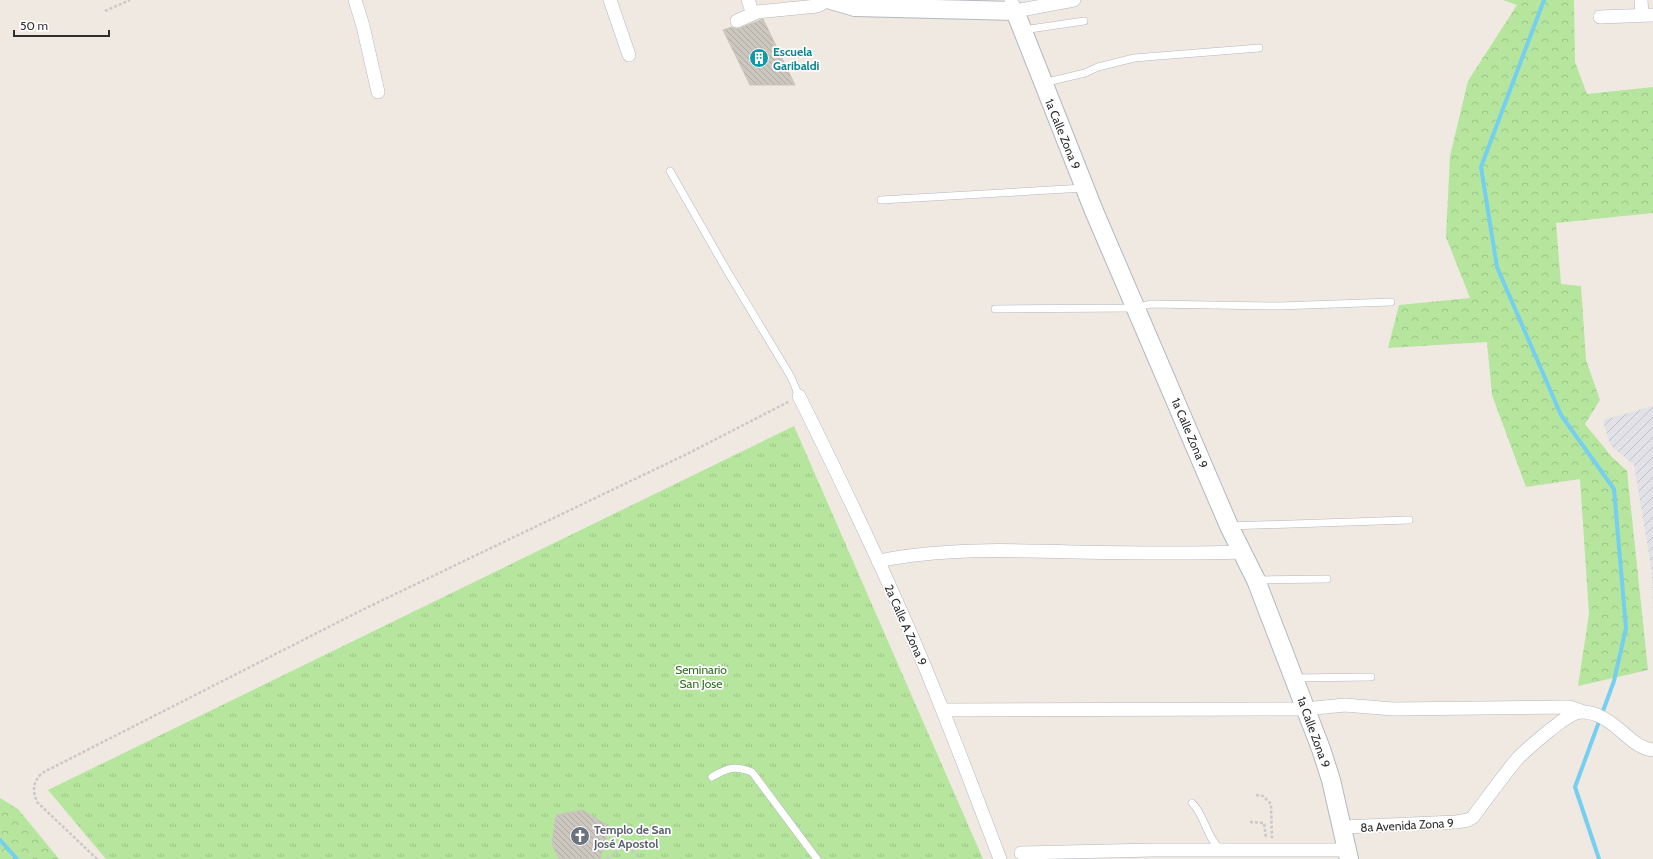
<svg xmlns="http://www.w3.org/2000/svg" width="1653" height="859" font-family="Cabin,sans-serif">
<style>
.industrial{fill:url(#industrial-furrows)}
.forest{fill:url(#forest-crowns)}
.park{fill:url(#park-tufts)}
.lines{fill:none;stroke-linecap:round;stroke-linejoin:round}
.stream{stroke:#75cff0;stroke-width:4}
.building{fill:url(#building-back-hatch);stroke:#cbc5ba}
.lane-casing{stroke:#b4b7c1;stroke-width:8}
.street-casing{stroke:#b4b7c1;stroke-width:14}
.secondary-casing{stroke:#b4b7c1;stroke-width:20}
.path{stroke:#c9c9c9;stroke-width:2.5;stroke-dasharray:3 2;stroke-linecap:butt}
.lane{stroke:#fff;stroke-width:7}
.street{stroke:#fff;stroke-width:13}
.secondary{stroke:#fff;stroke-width:18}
.labels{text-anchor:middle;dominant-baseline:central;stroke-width:3.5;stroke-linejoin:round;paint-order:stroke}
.culture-label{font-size:12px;font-weight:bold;fill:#0d838f;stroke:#fff;text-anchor:start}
.street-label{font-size:12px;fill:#2e2e2e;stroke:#fff}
.park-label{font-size:12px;fill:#2c6e1b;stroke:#fff}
.worship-label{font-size:12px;font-weight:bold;fill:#5b616d;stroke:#fff;text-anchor:start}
</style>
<defs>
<pattern id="industrial-furrows" width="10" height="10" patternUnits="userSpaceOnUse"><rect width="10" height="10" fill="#e3e1e8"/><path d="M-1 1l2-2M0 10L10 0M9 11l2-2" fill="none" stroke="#c3c1c7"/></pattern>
<pattern id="forest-crowns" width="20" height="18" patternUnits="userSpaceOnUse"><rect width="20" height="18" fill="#b6e59e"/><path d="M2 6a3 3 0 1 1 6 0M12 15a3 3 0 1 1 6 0" fill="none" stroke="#9dc588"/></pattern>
<pattern id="park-tufts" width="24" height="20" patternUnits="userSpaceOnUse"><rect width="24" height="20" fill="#b6e59e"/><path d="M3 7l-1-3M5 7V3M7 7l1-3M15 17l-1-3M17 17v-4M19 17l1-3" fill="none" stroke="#9dc588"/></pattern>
<pattern id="building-back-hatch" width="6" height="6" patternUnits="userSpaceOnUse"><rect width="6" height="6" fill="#cbc7bf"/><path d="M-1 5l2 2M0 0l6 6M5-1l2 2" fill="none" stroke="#afaba4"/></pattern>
</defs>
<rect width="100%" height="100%" fill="#efe9e1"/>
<path class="industrial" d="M1653,406V616L1652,573L1634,465L1610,445L1603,420Z"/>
<path class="forest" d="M1503,0H1574L1575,62L1587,94L1653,87V213L1556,223L1561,284L1581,286L1586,360L1600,400L1585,424L1611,456L1627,471L1648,670L1578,686L1589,614L1580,479L1526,487L1492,395L1487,342L1388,348L1399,305L1470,298L1446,237L1450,156L1468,81L1517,5Z
M0,798L18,809L59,859H0Z"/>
<path class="park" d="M794,426L983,859H106L48,790Z"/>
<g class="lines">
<path class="stream" d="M1544,0L1481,167L1497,267L1561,415L1614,489L1626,628L1614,681L1575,787L1599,859
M0,840L17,859"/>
</g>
<path class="building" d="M763,19L795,85H750L723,30L732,27L736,29L740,28Z
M583,810L609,827L600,859H559L552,844L556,815Z"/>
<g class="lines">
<g class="lane-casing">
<path id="lane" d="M1023,30L1084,21
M1043,83L1085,73L1098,67L1134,58L1259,48
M670,171L726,269L791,377L799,396
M881,200L1084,188
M995,309L1136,308L1150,304L1279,306L1391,302
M1229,526L1409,520
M1257,580L1327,579
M1295,678L1371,677
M712,777C727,768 735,765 752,772L817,859
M1192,803C1205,815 1205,835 1220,849"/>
</g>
<g class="street-casing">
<path id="street" d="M355,0L363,26L378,92
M610,0L629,55
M748,0L753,14
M1011,0L1015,11L1074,0
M1641,0L1642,15
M1600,17L1653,15
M737,21L757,12L817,6L829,0
M799,396C850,499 900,603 942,709C962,759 981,809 1000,859
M878,561C942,548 1009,550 1074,552C1130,553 1185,554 1241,552
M943,710L1305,709L1345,705L1393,709L1569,707L1584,712
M1343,827L1456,822L1468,820L1473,817C1488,797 1502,777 1518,758C1528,748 1539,739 1550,730C1558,724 1567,716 1576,713C1583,711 1590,712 1597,715C1619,723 1632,748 1653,750
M1021,853L1154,850H1347"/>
</g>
<g class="secondary-casing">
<path id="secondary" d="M831,0L855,7L1015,11L1094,211L1229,526L1256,580L1321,749L1331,780L1349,859"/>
</g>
<path class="path" d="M105,11L130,0
M1256,795L1263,796L1271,804L1272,838
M1250,822L1264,823L1266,838
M97,859L37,802C32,790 33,782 42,773L362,610L687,454L790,401
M606,859C621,849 628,840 639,859"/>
<use href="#lane" class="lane"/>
<use href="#street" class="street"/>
<use href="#secondary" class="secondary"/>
</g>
<defs>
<g id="building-disc" transform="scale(1)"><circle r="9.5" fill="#0f9aa8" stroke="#fff"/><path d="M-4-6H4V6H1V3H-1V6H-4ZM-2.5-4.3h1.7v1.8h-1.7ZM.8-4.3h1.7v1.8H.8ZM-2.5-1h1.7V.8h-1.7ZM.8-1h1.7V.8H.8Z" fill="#fff"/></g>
<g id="church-disc" transform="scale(1)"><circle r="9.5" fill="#6b7280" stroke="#fff"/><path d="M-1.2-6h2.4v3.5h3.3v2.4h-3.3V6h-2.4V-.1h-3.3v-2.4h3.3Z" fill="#fff"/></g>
</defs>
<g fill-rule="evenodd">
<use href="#building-disc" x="759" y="58"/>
<use href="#church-disc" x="580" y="836"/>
</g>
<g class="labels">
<g class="culture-label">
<text x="773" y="51">Escuela<tspan x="773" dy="14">Garibaldi</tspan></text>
</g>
<g class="street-label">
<text transform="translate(1063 134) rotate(68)">1a Calle Zona 9</text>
<text transform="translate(1190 433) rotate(67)">1a Calle Zona 9</text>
<text transform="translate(906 625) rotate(66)">2a Calle A Zona 9</text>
<text transform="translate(1314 732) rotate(70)">1a Calle Zona 9</text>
<text transform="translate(1407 825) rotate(-3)">8a Avenida Zona 9</text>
</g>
<g class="park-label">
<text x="701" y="669">Seminario<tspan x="701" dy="14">San Jose</tspan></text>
</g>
<g class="worship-label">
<text x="594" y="829">Templo de San<tspan x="594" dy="14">José Apostol</tspan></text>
</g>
</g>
<path d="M14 30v6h95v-6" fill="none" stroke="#2e2e2e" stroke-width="2"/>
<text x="20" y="30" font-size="12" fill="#2e2e2e" stroke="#ffffff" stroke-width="3" paint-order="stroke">50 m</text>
</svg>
